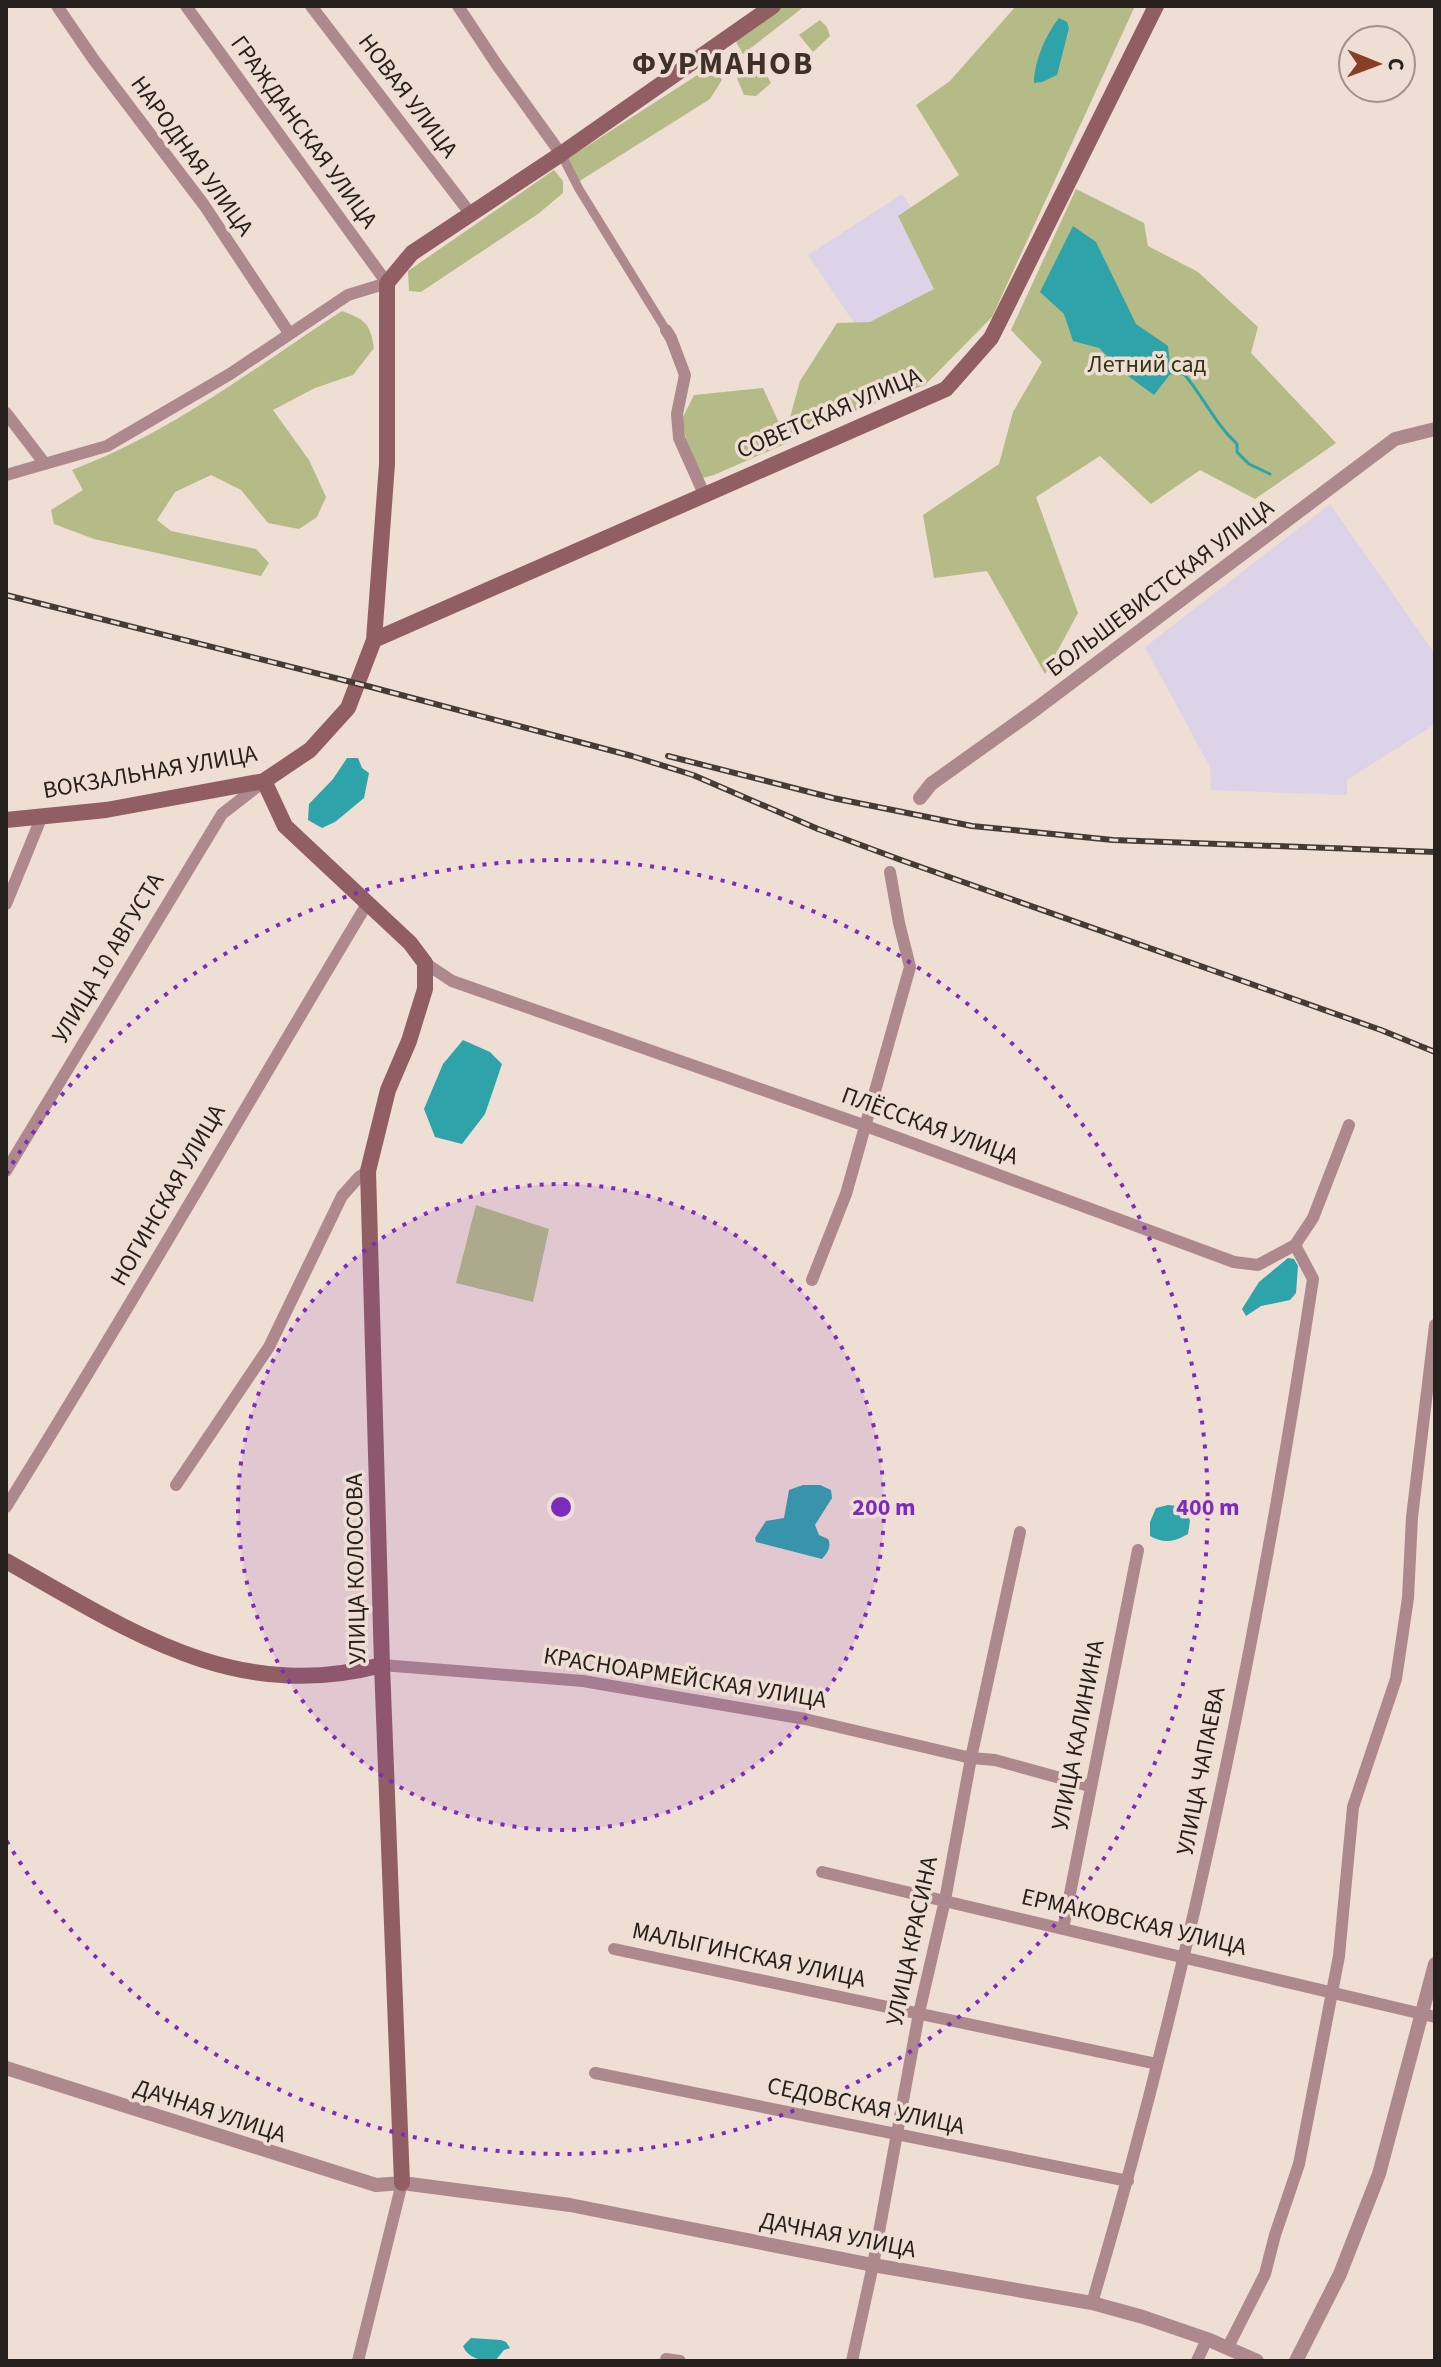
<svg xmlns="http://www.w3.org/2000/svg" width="1441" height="2367" font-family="'Source Sans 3',sans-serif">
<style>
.education{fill:#dcd3e8}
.green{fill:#b4bb86}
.water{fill:#2ea3a9}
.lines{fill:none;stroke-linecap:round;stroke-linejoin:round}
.stream{stroke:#2ea3a9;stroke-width:3}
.pedestrian{stroke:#ad898d;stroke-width:9}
.minor{stroke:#ad898d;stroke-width:12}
.tertiary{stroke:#ad898d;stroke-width:14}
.secondary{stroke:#915e64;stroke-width:16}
.rail-casing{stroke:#433b36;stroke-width:6}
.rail{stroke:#efded3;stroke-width:3;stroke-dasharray:9;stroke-linecap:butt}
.ring{fill:none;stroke:#7b2cbf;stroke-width:4;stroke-dasharray:4 8}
.labels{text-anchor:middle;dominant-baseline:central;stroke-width:7;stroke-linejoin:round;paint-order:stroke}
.street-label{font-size:24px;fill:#27211d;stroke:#efded3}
.park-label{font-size:24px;fill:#333614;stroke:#efded3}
.district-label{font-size:32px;font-weight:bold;letter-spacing:2px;fill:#3d3128;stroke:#efded3}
.centre{fill:#7b2cbf;stroke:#efded3;stroke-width:4}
.ring-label{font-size:24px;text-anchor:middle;font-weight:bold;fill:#7b2cbf;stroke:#efded3;stroke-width:7;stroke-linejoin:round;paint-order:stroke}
</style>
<rect width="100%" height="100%" fill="#efded3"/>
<path class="education" d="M902,194L953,267L938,288L865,339L808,255Z
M1330,504L1435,654V724L1347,780V795L1211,790L1210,767L1145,647Z"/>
<path class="green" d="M782,6H805L743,54L735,40Z
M1016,6H1135L992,317L925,385L785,437L787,443L714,475L702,478L687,444L682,419L694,395L763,388L785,436L800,381L837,323L870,322L934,289L898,216L959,175L916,105L950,81Z
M820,20L827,27L830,36L813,52L799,35Z
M713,65L722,80L710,99L578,182L567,159Z
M756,65L766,74L771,83L756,96L744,95L737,78Z
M554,170L563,181V193L538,214L421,292L409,291L408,271Z
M1076,189L1144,223L1148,246L1198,272L1258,327L1251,353L1336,443L1255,499L1200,470L1151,504L1100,456L1036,497L1078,613L1045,674L987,571L934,578L923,515L999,464L1013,412L1042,362L1011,330Z
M342,311C365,320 370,322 374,348L353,375L315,388L273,410L309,460L326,497L317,517L299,529L268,523L241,490L211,475L175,492L157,520L171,531L256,549L269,563L261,576L94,539L54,524L51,510L83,490L72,470C171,433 254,368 342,311Z
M476,1205L549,1229L533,1302L456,1283Z"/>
<path class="water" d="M1059,18L1067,22L1069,28L1057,75L1042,82L1034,83C1034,62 1046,34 1059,18Z
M1073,226L1096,242L1136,324L1168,346L1171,373L1154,395L1124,373L1099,348L1073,341L1064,314L1040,292Z
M347,758H358L362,768L369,773L364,798L335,822L322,828L308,820L309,804L333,779Z
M463,1040L490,1052L502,1064L485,1114L462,1144L435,1137L424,1109L443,1064Z
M1288,1258L1294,1259L1298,1266L1296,1293L1290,1300L1261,1306L1246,1316L1242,1309L1259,1282Z
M803,1485H820L831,1490L832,1498L815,1525L819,1535L828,1539C832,1547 827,1553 822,1559L756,1542L755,1538L766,1521L784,1518L789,1490Z
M1168,1505L1186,1507L1190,1521L1188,1534C1174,1542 1164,1544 1150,1536V1522L1156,1508Z
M471,2338L501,2340L506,2342L510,2348L504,2350L495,2361C483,2361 468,2359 463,2346Z"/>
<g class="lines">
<path class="stream" d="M1171,373L1184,374C1203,396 1215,424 1237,444V452L1249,464L1270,474"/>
<path class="pedestrian" d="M561,154L579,189L666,330"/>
<path class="minor" d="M57,6L94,60L204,205L289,333
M311,6L470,213
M458,6L497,65L561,154
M666,330L671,338L685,375L677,414L679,438L704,494
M6,413L45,464
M6,475L107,446L230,374L348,295L387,283L186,6
M6,904L42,816
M425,963L452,981L866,1126L1234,1262L1258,1265L1295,1245L1313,1218L1349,1125
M6,1171L222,814L262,783
M812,1280L846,1194L910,967L899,923L890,872
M176,1485L269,1347L342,1196L359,1177L368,1171
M6,1507C130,1309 246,1105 367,904
M382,1665L583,1681L612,1686L805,1719L971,1758L995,1760L1089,1786
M822,1872L1435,2017
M1063,1929L1138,1550
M614,1949L1157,2064
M595,2073L1128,2181
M1092,2303C1191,1968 1261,1624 1313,1279L1295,1245
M1228,2347L1265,2274L1275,2235L1299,2164L1339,1956L1353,1807L1396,1679L1408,1598L1412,1517L1435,1325
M666,2359L680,2361
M358,2361L402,2183
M852,2361L873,2265L919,2013L945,1900L971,1758L1020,1532
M1197,2361L1207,2339"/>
<path class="tertiary" d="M920,798L931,784L1036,709L1395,439L1435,429
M6,2068L376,2185L402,2183L570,2205L873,2265L1092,2303L1143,2317L1207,2339L1257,2361
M1296,2361L1340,2274L1379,2174L1435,1964"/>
<path class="secondary" d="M374,640L946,389L991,338L1156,6
M264,781L285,826L410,943L425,963V989L409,1041L388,1090L368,1171L382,1665L402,2183
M6,820L106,810L264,781L310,750L348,708L374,640L387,464V283L412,253L561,154L773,6
M6,1561C129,1630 234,1704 382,1665"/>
<g class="rail-casing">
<path id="rail" d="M6,595L371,687L632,756L693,775L818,829L901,860L1381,1030L1435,1052
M668,756L833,798L972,826L1113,840L1435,852"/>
</g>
<use href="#rail" class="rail"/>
</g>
<circle cx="561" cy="1507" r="323" fill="#7b2cbf" fill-opacity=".12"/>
<g class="ring">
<circle cx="561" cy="1507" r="323"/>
<path d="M6 1174A647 647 0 1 1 6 1840"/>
</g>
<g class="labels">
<g class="street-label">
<text transform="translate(408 96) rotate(53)">НОВАЯ УЛИЦА</text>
<text transform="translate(304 132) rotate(54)">ГРАЖДАНСКАЯ УЛИЦА</text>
<text transform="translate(192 156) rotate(54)">НАРОДНАЯ УЛИЦА</text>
<text transform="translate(829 413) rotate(-23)">СОВЕТСКАЯ УЛИЦА</text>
<text transform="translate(1160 588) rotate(-37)">БОЛЬШЕВИСТСКАЯ УЛИЦА</text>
<text transform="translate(150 772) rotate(-10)">ВОКЗАЛЬНАЯ УЛИЦА</text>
<text transform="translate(108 958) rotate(-59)">УЛИЦА 10 АВГУСТА</text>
<text transform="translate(930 1126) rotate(20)">ПЛЁССКАЯ УЛИЦА</text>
<text transform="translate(168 1195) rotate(-60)">НОГИНСКАЯ УЛИЦА</text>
<text transform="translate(356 1569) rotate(-91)">УЛИЦА КОЛОСОВА</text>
<text transform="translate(685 1678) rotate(9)">КРАСНОАРМЕЙСКАЯ УЛИЦА</text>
<text transform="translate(1078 1735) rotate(-79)">УЛИЦА КАЛИНИНА</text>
<text transform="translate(1201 1771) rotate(-79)">УЛИЦА ЧАПАЕВА</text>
<text transform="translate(1134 1922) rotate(13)">ЕРМАКОВСКАЯ УЛИЦА</text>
<text transform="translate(912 1941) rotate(-78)">УЛИЦА КРАСИНА</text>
<text transform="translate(749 1955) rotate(12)">МАЛЫГИНСКАЯ УЛИЦА</text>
<text transform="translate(866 2106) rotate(12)">СЕДОВСКАЯ УЛИЦА</text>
<text transform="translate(210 2111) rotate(18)">ДАЧНАЯ УЛИЦА</text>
<text transform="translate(838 2235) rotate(11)">ДАЧНАЯ УЛИЦА</text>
</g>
<g class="park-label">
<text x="1147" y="364">Летний сад</text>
</g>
<g class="district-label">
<text x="723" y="64">ФУРМАНОВ</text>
</g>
</g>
<circle cx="561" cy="1507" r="12" class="centre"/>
<g class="ring-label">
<text x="884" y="1515">200 m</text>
<text x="1208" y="1515">400 m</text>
</g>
<rect width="1441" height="2367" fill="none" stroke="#27211d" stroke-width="16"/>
<g transform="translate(1377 64) rotate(91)"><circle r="38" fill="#efded3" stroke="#9f928a" stroke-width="2"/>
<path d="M0-6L14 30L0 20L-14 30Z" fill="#883f23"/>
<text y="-12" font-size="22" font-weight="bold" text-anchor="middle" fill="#27211d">С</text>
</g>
</svg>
